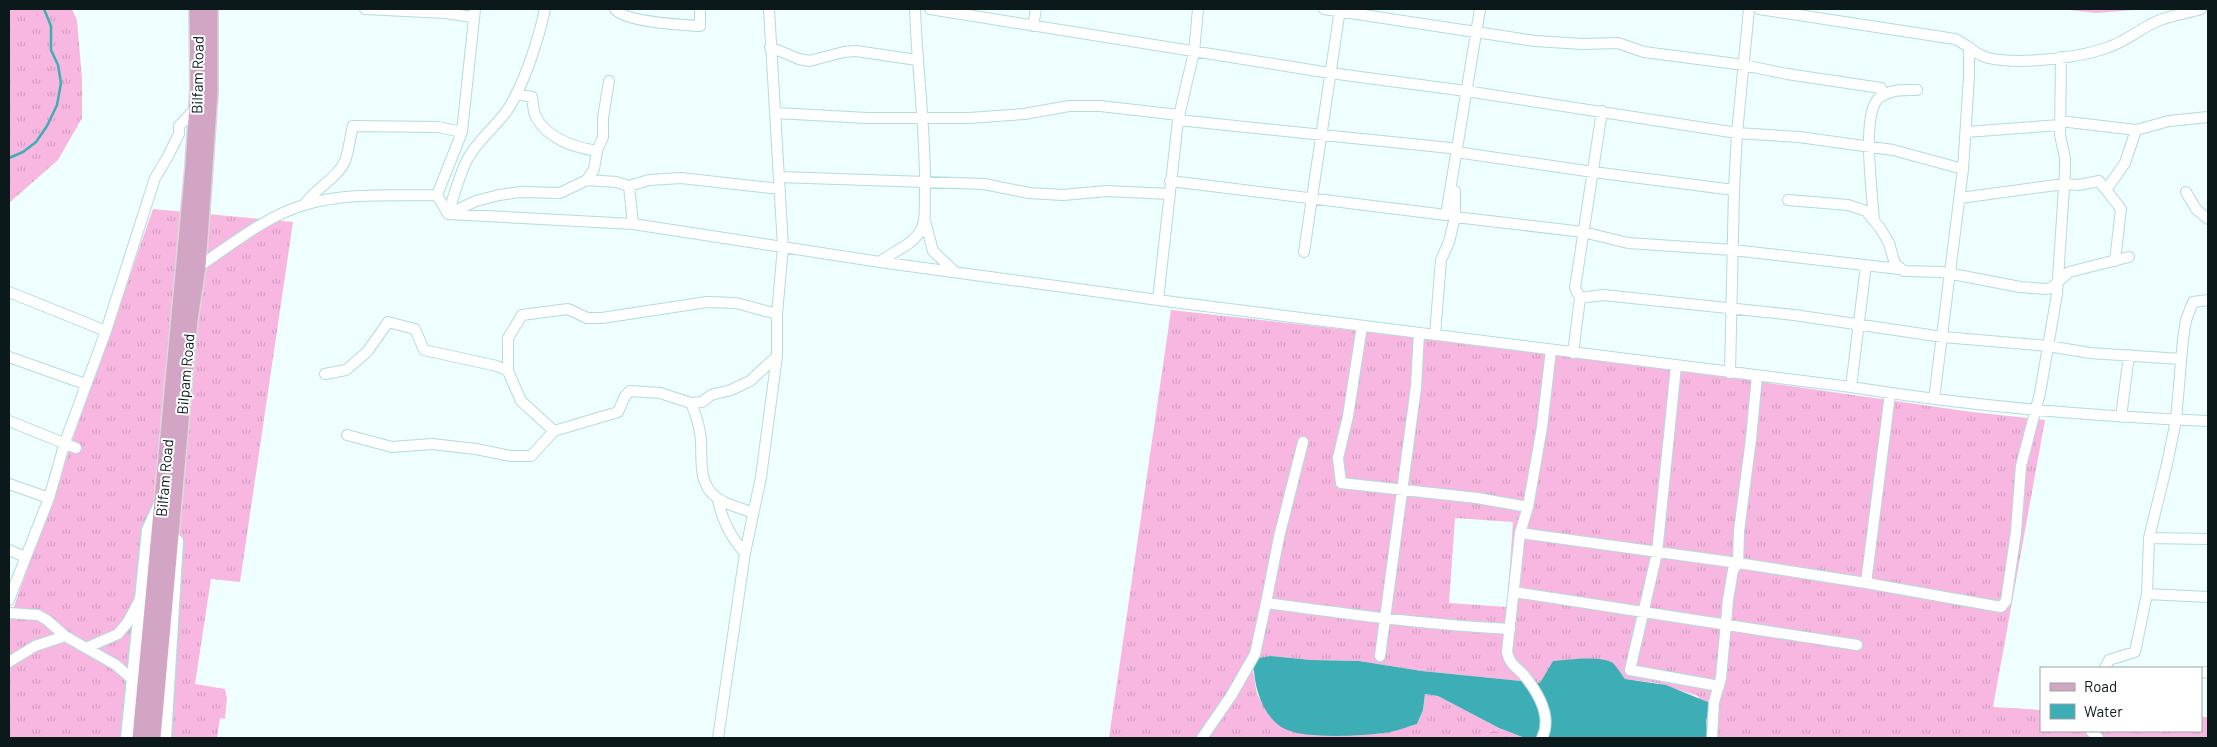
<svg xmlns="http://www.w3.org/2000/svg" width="2217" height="747" font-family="Barlow,sans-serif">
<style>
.grass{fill:url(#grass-tufts);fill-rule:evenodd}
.wetland{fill:url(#wetland-marsh)}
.water{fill:#3daeb5}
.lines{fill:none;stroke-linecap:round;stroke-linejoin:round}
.stream{stroke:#3daeb5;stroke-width:2.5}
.minor-casing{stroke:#b4dbdd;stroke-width:12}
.tertiary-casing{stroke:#b4dbdd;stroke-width:15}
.primary-casing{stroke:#d8dada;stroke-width:18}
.minor{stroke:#fff;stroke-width:10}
.tertiary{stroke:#fff;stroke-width:12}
.primary{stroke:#d3a5c5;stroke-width:15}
.labels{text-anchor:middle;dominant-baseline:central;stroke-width:4;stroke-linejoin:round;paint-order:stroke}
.street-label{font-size:15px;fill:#0b191a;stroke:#fff}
</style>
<defs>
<pattern id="grass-tufts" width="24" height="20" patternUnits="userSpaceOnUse" patternTransform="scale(1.25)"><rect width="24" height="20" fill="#f8b7e1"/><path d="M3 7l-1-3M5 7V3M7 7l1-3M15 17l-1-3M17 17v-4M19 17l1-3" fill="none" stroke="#d39dc0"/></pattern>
<pattern id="wetland-marsh" width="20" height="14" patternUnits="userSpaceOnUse" patternTransform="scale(1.25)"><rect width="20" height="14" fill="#f8b7e1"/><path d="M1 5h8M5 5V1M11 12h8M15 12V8" fill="none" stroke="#d39dc0"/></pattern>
</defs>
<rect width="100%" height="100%" fill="#effeff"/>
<path class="grass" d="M9,9H72L77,20L82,79V118L58,160L9,203Z
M2060,9H2148L2096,13Z
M153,209L293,222L240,582L211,579L195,684L225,689L227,698L225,719L220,718L217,738H9V621Z
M1171,310L1565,354L1972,412L2045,420L1993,707L2041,710V731H2201V717H2208V738H1708L1706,721L1698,696L1657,683L1625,679L1613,664L1553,661L1541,683L1422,671L1359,661L1311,660L1271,656L1253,671L1257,694L1270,716L1316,735L1385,733L1417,724L1423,710L1425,694L1438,696L1499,728L1478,738H1109ZM1455,518L1513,522L1507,607L1449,603Z"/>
<path class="wetland" d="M1499,728L1525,738H1478Z"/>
<path class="water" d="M1271,656L1311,660L1359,661L1422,671L1540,683L1553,661C1568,660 1599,655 1613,663C1617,667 1622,675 1625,679L1666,685L1710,703L1706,721L1708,738H1525L1499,728L1438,696L1425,694L1423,710L1417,724C1406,727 1395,732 1384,733C1361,736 1305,739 1285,729C1262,718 1252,682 1254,659Z"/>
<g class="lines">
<path class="stream" d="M9,158L23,152L36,142L47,126L57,105L61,83L58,65L51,50V26L44,9"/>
<g class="minor-casing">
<path id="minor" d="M365,9L445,13L472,17
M545,9C539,38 523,88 506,112C493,129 477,141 467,160C459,176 454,196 448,214L476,201L499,195L521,192L560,193L587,180L594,169L597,151L603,137V118L609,81
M615,9C624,22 683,25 700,26V9
M930,9L1330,73L1466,91L1737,133L1799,137L1893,150L1963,169
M1324,9L1535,41L1583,44L1618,43L1644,52L1744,65L1787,74L1881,88
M1759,9L1955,39C1967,44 1975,55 1988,58C2018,65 2080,58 2109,47C2127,41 2142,27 2160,20C2173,15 2188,13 2201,9
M1033,26L1036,9
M770,47L799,59L809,61L844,52L856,51L917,60
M517,94L532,97C533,103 533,112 536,117C548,139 573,147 597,151
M776,113L867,118H969L1024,114L1069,106H1100L1179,115
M1178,120L1450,148
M2060,121L2136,130L2169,121L2208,117
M1966,132L2060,125
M1456,152L1593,172L1734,190
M779,177L984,184L1029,193L1063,195L1107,191L1169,194
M587,180L616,182L629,186
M1170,181L1446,215L1480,9
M2106,190L2125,163L2136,130
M2186,192L2196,209L2208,219
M437,195L462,132L475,9
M1960,198L2064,184L2079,185L2099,181L2121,209L2115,261
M1788,200L1848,205L1866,211L1880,228L1889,243L1895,264L1904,271L1942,272L2020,287L2045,289L2051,288L2069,272L2129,257
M304,205C314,189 337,179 345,161C349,150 350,137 353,126L438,127L462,132
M1455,217L1583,232L1628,243L1733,250L1899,269
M925,221L933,251L955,272
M1874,221C1873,197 1860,111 1880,97C1892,89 1903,90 1917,90
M633,224L629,186L649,180L681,178L780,189
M1304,252L1340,9
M880,262C893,251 912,246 921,230C927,218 924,205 925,192C926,131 917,70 915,9
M198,267C231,245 266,216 304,205C346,192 394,196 437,195L448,214L633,224L880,262L1173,302L1851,387C1969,406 2089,416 2208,421
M9,292L106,331
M1580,298L1603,295L1794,315L1943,337L2048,346L2090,353L2181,359
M1158,300L1178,120L1194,52L1198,9
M1362,326L1348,416L1338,458L1341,483L1477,498L1528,507
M1435,335L1441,260L1449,242L1455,217V191
M1573,353L1580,298L1575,288L1602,111
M9,357L85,384
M1676,366L1657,553L1630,670L1719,686
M1730,373L1734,190L1737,133L1749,9
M325,374L346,370L367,352L388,322L415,329L424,350L497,366L508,371
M1851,387L1866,265
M1934,399L1963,169L1969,77V47
M691,403C696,415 700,427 701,440C702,461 698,484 717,498C726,505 742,508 753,513
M2121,417L2129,355
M9,421L76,448
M554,431L521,401L508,371V338L522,315L568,309L587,318H602L707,302L736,303L777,314
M347,435L392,447L432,444L476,449L511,456H531L554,431L618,412L625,396L630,391L660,393L691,403L702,402L711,395L731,390L750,381L777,356
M9,484L49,498
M718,499C721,519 732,539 745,553
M1520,533L1738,563L1866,583L2001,607L2006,601L2016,532L2021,466L2040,393L2057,294L2065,172V158L2060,135L2061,57
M2149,538L2208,539
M9,550L25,557
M1866,583L1890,394
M1514,592L1857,645
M2147,594L2208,597
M9,600L49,498L65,442L106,331L155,178L167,158L179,134V126L197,107
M1266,603L1279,537L1303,442
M9,613L38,615L47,620L65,636L116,665L132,679
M88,647L118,634L128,622L140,599
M1380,656L1416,387L1419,333
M9,662L35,646L65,636
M2105,668L2109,660L2135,652L2147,594L2149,538L2167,464L2176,420L2183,339L2186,320L2193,302L2208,300
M2201,673L2208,672
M2091,731L2098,738
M718,738L745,553L761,477L777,356V314L783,247L769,9
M1202,738L1231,696L1255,654L1266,603C1347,614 1428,625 1510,629
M1542,738C1553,716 1537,691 1523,674C1516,667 1509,663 1507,652L1520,533L1528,507L1542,427L1551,350
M1712,738L1714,702L1721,678L1728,600L1733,570L1738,563L1739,531L1751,439L1757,376"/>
</g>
<g class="tertiary-casing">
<path id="tertiary" d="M127,738L148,530L161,502
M165,738L177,541"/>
</g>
<g class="primary-casing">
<path id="primary" d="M140,738L193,166L198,89L197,9
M153,738L190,320L198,267L210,93V9"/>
</g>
<use href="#minor" class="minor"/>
<use href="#tertiary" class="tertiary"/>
<use href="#primary" class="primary"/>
</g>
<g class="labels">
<g class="street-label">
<text transform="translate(197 75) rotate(-89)">Bilfam Road</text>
<text transform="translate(185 374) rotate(-85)">Bilpam Road</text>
<text transform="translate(164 478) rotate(-85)">Bilfam Road</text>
</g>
</g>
<rect width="2217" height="747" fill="none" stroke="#0b191a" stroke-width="20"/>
<rect x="2040" y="667" width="162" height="65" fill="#ffffff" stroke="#9da3a3"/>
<rect x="2050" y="683" width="25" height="8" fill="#d3a5c5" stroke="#9da3a3"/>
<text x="2084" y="692" font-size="15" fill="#0b191a">Road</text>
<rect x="2050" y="704" width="25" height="15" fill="#3daeb5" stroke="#9da3a3"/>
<text x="2084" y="717" font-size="15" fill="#0b191a">Water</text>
</svg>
